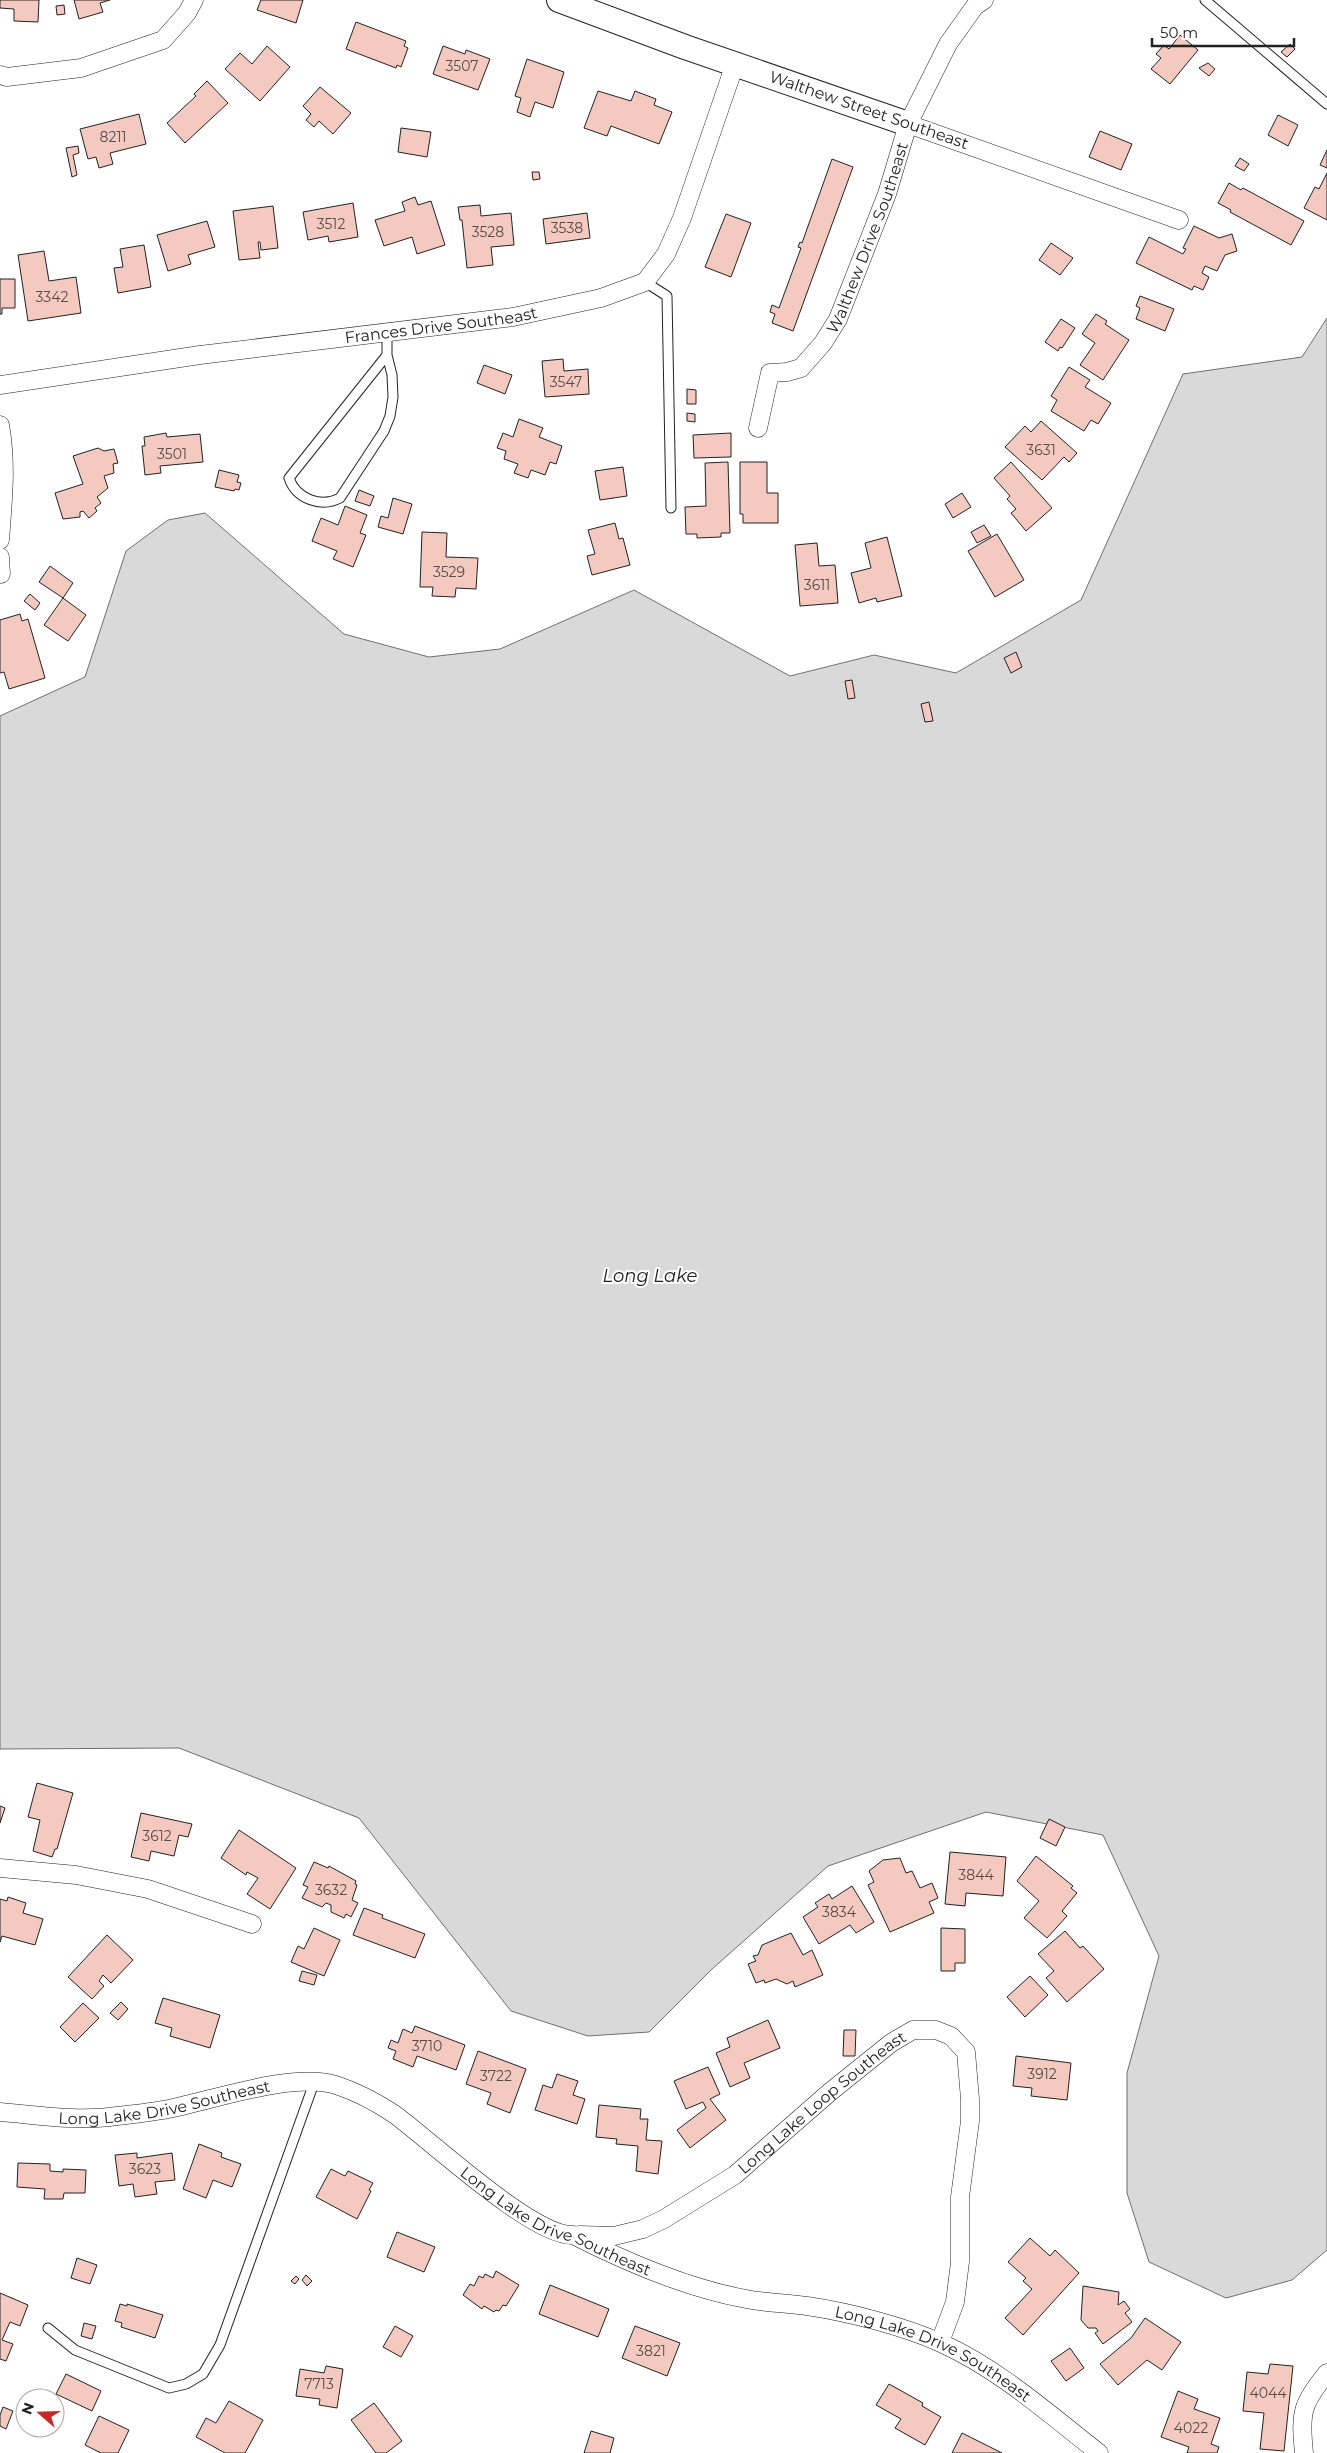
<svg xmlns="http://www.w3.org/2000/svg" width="1327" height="2453" font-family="Montserrat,sans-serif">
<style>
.water{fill:#d9d9d9;stroke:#6f6f6f}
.building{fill:#f3c9c0;stroke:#222}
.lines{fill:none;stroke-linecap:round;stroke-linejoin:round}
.lane-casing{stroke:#222;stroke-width:11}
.street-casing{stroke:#222;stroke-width:19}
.secondary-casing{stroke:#222;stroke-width:26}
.lane{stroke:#fff;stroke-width:9}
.street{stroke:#fff;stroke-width:18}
.secondary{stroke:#fff;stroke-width:24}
.labels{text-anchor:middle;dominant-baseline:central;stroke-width:4;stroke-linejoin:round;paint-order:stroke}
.number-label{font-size:14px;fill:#564c4a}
.street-label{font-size:16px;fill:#222;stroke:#fff}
.water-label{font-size:18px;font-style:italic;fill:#222;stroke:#fff}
</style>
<rect width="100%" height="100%" fill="#fff"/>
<path class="water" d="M1327,318V2250L1292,2280L1226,2298L1149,2262L1127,2193V2073L1159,1956L1103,1835L986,1812L828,1866L711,1970L649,2032L588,2036L511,2011L359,1818L179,1748L0,1749V716L85,677L126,551L168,520L205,513L344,634L429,657L500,649L634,590L790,676L874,655L956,673L1081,600L1183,374L1302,357Z"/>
<path class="building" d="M0,0H39L38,22L14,21V9L0,8Z
M74,0H110L100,3L103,12L79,19Z
M261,0H303L296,23L257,10Z
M64,5L65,14L57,15L56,6Z
M356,22L406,41L404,46L408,48L401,67L397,65L396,68L346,49Z
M1180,35L1198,50L1170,84L1151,69L1161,58L1156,54L1164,45L1169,49Z
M1290,44L1295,49L1287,57L1281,52Z
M267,46L290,67L260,101L225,69L240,53L252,64Z
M443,46L465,54L466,50L490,59L478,90L433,74Z
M527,59L564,72L553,108L535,102L530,117L517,112L521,98L515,96Z
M1208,63L1215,69L1209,76L1199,68Z
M207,81L228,103L185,143L167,123L196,96L194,94Z
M320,87L351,113L333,134L319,121L314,127L306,120L311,114L303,106Z
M598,91L631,101L635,91L656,99L654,105L672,112L659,144L611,126L607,136L584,128Z
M139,114L146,144L110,153L113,164L99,168L96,157L88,159L80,129Z
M1278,115L1298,125L1288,146L1268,135Z
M401,128L431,132L427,157L398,152Z
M1100,131L1132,144L1121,170L1089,157Z
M78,146L79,153L73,155L77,175L72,177L66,148Z
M1327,150V168L1320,165Z
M1240,158L1249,164L1244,171L1235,166Z
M832,159L853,167L793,331L772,323L775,314L770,312L772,305L779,308L801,248L798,247L800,242L802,243Z
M532,172H539L540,179L533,180Z
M1327,173V220L1304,208L1315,187L1319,189Z
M1229,183L1241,190L1243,188L1304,221L1291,245L1230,212L1231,210L1218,203Z
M415,197L418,205L431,201L445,245L417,254L412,237L384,246L375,220L405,211L402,202Z
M353,203L358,237L329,242L328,236L308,240L303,212Z
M480,205L481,216L511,213L514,245L491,247L493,265L467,268L462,220H460L458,207Z
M273,206L278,248L261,250L260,242H258L260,258L239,260L233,211Z
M587,213L590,238L546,244L543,219Z
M726,214L751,223L731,277L705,267Z
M207,221L215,247L188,255L191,264L168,271L157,235Z
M1194,226L1219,238L1232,234L1237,251L1225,255L1217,271L1205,266L1202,273L1209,277L1203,290L1194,286L1192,290L1136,263L1149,237L1183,254L1186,249L1183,248Z
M1051,243L1073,258L1060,275L1039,260Z
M144,245L151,287L118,293L114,268L123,267L120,249Z
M44,251L49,281L76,277L81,313L28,321L18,255Z
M0,279H15V308H2V314H0Z
M1140,296L1174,309L1165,331L1136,319L1140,308L1136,306Z
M1096,314L1107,321L1105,324L1129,340L1103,380L1080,365L1095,343L1082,334Z
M1061,319L1075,328L1062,348L1060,347L1058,351L1045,342Z
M563,359L564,371L588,369L589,394L545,397L542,361Z
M484,365L512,375L505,394L477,383Z
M1069,367L1090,380L1085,387L1111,403L1098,424L1091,420L1084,431L1051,411L1057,400L1051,396Z
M687,389L696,390V404H687Z
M687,413L695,414V422L687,421Z
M519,419L543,428L539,437L562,446L556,464L550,462L545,475L531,470L528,478L514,473L518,464L504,459L506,451L497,448L503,433L513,437Z
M1041,421L1077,453L1069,462L1064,457L1042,480L1005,447L1025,426L1031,432Z
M166,433L167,437L200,434L203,462L160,466L161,473L145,475L142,446H145L144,437Z
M731,433V457L694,458L693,435Z
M98,448L104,451L114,449L118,463L113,464L114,473L104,476L108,488L97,497L101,503L95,508L97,511L89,518L83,511L80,512V517L63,519L55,493L83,484L73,456Z
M728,462L730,533H721V537L697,538V534H686L685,507L706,506L705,463Z
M740,462H767V493H778V523H743V514H740Z
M1011,462L1052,508L1026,531L1011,513L1016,509L1007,499L1010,496L994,478Z
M623,467L627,496L600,500L595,471Z
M219,470L239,475L237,482L241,483L239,490L235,489L234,491L215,487Z
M359,490L374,496L370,506L355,501Z
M962,493L971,507L953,518L945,504Z
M393,498L412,504L403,534L378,527L381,516L388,518Z
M345,506L367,515L360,533L366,535L353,567L333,559L337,551L312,541L321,518L338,525Z
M615,523L619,539L623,538L630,565L592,575L587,556L595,554L588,530Z
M984,525L991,536L977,543L971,532Z
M422,532L447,533L446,557L478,558L476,589L456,588L455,597L432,596L433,587H420Z
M997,534L1024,580L995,597L968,551Z
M887,537L902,596L877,602L876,598L859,603L851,573L871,568L865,543Z
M817,543L819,566L835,565L838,603L800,606L795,545Z
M50,566L73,583L63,598L39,582Z
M30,594L40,603L35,610L24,601Z
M63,598L86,615L68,641L44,625Z
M20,614L22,621L28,619L45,678L9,689L4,672L0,673V620Z
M1016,652L1022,667L1011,673L1004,658Z
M852,680L855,698L848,699L845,681Z
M929,702L933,721L925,722L921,704Z
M37,1783L73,1793L57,1849H55L52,1857L33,1851L40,1820L28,1817Z
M0,1806L5,1808L0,1823Z
M141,1813L192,1824L188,1837L179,1835L174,1856L151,1851L149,1861L131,1857Z
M1049,1819L1065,1827L1056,1846L1040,1838Z
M239,1830L296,1868L270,1909L247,1894L258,1878L247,1872L246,1875L221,1858Z
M950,1852L1006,1857L1003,1896L966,1893L965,1906L945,1904Z
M1036,1856L1073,1886L1071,1888L1077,1893L1062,1911L1067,1916L1047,1938L1024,1918L1039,1901L1017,1881Z
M900,1858L906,1873L912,1871L920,1888L932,1883L938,1898L929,1902L934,1913L890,1932L868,1885L874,1882L869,1871L883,1860Z
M314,1862L328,1868L329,1866L356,1881L355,1884L357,1885L352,1900L358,1903L351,1917L346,1914L344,1918L331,1912V1905L326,1903L322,1907L302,1898L308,1887L303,1885Z
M852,1886L874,1922L856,1933L850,1925L819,1944L803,1917L818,1907L815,1903L829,1894L832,1899Z
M8,1897L26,1903L23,1913L43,1919L35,1945L2,1936L0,1942V1899L7,1901Z
M364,1908L383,1915L382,1918L425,1934L415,1958L353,1935Z
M314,1928L340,1940L324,1976L291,1962L298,1946L304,1949Z
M941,1928L965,1929V1963H955V1971H941Z
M1065,1931L1080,1948L1083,1946L1104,1969L1067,2002L1046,1978L1054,1971L1038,1954Z
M791,1933L803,1955L812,1950L823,1975L795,1987L793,1981L787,1984L776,1979L765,1983L764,1980L756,1983L748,1964L756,1961L753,1956L758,1955L762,1945Z
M107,1935L133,1960L111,1983L103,1975L99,1981L104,1986L92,1999L68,1977Z
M302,1971L317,1975L314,1985L299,1981Z
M1030,1976L1048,1995L1025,2017L1007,1997Z
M163,1998L220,2015L210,2048L170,2036L172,2028L155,2023Z
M121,2002L128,2009L118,2020L110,2013Z
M83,2003L99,2018L75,2042L60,2027Z
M768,2020L780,2048L744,2063L750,2078L730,2087L716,2053L730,2047L727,2038Z
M415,2026L465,2045L456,2070L417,2056L413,2067L393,2059L396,2051L388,2048L391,2040L398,2043L403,2029L412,2033Z
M844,2030H856L855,2056H843Z
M478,2051L526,2069L510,2113L487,2104L491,2093L466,2084Z
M1016,2056L1071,2063L1067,2100L1031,2096L1032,2088L1013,2086Z
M708,2067L720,2094L710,2099L726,2120L690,2148L677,2130L706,2108L703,2102L686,2109L674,2081Z
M557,2074L578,2081L573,2095L585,2099L577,2124L535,2110L543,2085L552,2088Z
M599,2105L641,2109L640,2119H648L646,2140L662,2141L658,2174L636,2171L638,2146L616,2144L617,2139L596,2137Z
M199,2144L222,2153L221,2157L241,2164L232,2187L213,2180L206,2198L183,2189Z
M137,2153V2158L172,2153L175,2180L155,2182L157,2194L135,2197L133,2184L119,2186L115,2155Z
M18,2163L50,2164V2171L63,2172V2169L86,2170L85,2193H64L63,2199H44L45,2189L17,2187Z
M331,2169L345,2176L348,2171L373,2183L369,2190L371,2191L357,2219L316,2197Z
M397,2232L435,2247L424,2272L387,2257Z
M1030,2238L1050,2256L1055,2250L1079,2273L1023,2335L1005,2318L1032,2289L1023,2281L1026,2278L1008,2262Z
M77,2258L97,2265L90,2284L71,2278Z
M496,2271L519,2285L506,2306L503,2305L499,2311L496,2310L494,2312L484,2306L482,2309L463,2295L470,2284L474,2286L479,2276L483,2278L485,2274L493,2278Z
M306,2275L312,2281L307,2286L302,2280Z
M296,2276L299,2279L295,2284L291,2281Z
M550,2285L609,2309L598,2337L539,2314Z
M1083,2286L1119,2292L1118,2305L1124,2301L1130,2309L1125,2313L1132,2322L1103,2344L1095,2333L1098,2331L1096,2328H1088L1081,2320Z
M0,2293L28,2305L20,2326L10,2322L2,2340L13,2344L6,2361L0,2359Z
M120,2304L127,2306V2304L163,2315L155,2338L121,2327L122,2323L115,2321Z
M1145,2318L1181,2342L1162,2370L1147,2360L1118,2385L1100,2364L1131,2338Z
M84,2323L96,2326L92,2339L81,2336Z
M395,2326L413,2336L401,2357L383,2347Z
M635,2326L680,2343L667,2376L622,2358Z
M1070,2348L1084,2368L1066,2381L1051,2361Z
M1270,2364L1293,2366L1284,2451L1260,2449L1264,2413L1243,2411L1247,2372L1268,2374Z
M326,2366L343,2369L337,2408L319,2405L320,2399L296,2396L300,2369L324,2373Z
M66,2374L101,2391L92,2411L56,2394Z
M889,2384L923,2403L922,2406L941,2417L925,2445L895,2428L901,2419L876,2405Z
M1178,2391L1198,2399L1194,2409L1220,2418L1211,2444L1219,2447L1217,2453H1187L1189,2447L1161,2437Z
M229,2401L263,2420L245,2453H225L196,2437L206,2418L216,2423Z
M374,2403L402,2441L386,2453H376L351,2420Z
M3,2407L13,2411L6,2429L0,2426V2415Z
M99,2416L129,2430L118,2453H101L85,2445Z
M591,2431L614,2438L610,2453H584Z
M962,2433L1002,2453H952Z"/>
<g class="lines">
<g class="lane-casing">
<path id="lane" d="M1205,0L1327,104
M645,282L667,296L671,508
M387,355L289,478C296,499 321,508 340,498L384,431L390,416L393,397L392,375L387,355V332
M48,2328L75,2350L169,2388L186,2384L203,2374L220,2345L314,2083"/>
</g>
<g class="street-casing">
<g id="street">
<path d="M0,75L7,77L81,68L163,40L187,13L194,0"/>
<path d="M908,124L1179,220"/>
<path id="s1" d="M0,385L200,355L513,317L601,298L645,282L666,254L682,218L735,64"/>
<path d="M0,425C7,464 3,501 0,540"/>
<path id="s2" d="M758,428L770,373L787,372L801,368L823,343L838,319L887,194L908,124L948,44L975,6L984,0"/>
<path d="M0,557L1,574"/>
<path d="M0,1868L76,1875L148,1889L252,1924"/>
<path id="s3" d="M0,2112C38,2115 78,2122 117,2116C135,2114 155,2112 173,2108C216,2099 294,2072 336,2085C357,2092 376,2102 394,2114C430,2140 533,2237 573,2235C628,2263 686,2288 746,2299C766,2303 787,2303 807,2306C848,2312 903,2326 941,2343C999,2369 1049,2414 1099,2453"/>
<path id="s4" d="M579,2235L614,2236L643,2229L664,2219L735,2175L830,2092L891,2043L913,2030H936L951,2036L966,2052L970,2099V2121L960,2197V2262L955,2302L940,2342"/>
<path d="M1304,2453C1300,2414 1301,2404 1327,2373"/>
</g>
</g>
<g class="secondary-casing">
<path id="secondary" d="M559,0L685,47L908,124"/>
</g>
<use href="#lane" class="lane"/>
<use href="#street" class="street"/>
<use href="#secondary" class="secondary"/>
</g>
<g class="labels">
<g class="number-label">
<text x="462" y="66">3507</text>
<text x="113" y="137">8211</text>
<text x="331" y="224">3512</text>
<text x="567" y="228">3538</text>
<text x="488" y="232">3528</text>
<text x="52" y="297">3342</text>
<text x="566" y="382">3547</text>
<text x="1041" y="450">3631</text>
<text x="172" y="454">3501</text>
<text x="449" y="572">3529</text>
<text x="817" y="585">3611</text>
<text x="157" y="1836">3612</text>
<text x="976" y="1875">3844</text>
<text x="331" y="1890">3632</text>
<text x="839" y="1912">3834</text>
<text x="427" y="2046">3710</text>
<text x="1042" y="2074">3912</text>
<text x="496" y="2076">3722</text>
<text x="145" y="2169">3623</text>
<text x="651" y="2351">3821</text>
<text x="319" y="2384">7713</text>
<text x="1268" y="2393">4044</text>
<text x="1191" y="2428">4022</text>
</g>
<g class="street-label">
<text transform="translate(869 110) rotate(19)">Walthew Street Southeast</text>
<text stroke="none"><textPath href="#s2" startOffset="236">Walthew Drive Southeast</textPath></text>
<text stroke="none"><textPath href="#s1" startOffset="445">Frances Drive Southeast</textPath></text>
<text stroke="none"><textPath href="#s3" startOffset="166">Long Lake Drive Southeast</textPath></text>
<text stroke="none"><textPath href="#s4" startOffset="285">Long Lake Loop Southeast</textPath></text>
<text stroke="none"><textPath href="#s3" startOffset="601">Long Lake Drive Southeast</textPath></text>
<text stroke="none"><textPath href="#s3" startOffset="1006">Long Lake Drive Southeast</textPath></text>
</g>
<g class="water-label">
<text x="650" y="1276">Long Lake</text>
</g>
</g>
<g transform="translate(40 2413) rotate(290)"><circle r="24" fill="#ffffff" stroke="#a7a7a7"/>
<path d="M0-4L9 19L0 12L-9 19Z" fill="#c62828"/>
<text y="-8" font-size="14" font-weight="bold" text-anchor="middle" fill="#222222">N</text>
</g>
<path d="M1152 38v8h142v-8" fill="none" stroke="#222222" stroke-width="2.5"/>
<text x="1160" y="38" font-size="15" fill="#222222" stroke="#ffffff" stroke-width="4" paint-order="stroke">50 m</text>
</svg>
